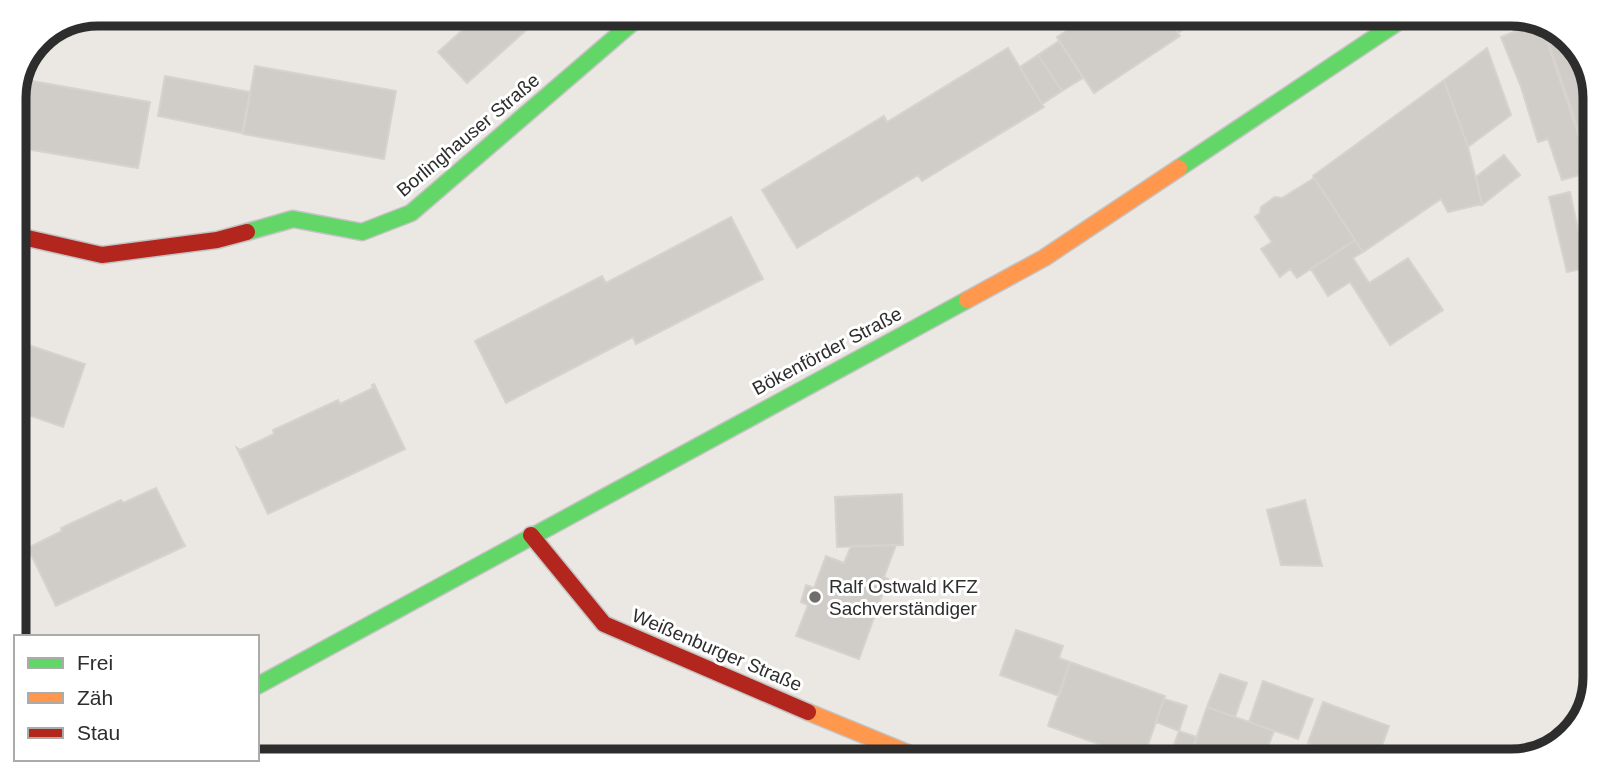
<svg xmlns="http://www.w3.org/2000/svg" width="1609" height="775" font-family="Arial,sans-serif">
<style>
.building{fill:#d0cdc9;stroke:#d6d3ce;stroke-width:2}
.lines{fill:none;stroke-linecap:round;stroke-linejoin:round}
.fast-casing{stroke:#c4c3c3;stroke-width:19}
.slow-casing{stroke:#c4c3c3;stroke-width:19}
.jam-casing{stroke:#c4c3c3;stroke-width:19}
.fast{stroke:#63d668;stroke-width:16}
.slow{stroke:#ff974d;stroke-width:16}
.jam{stroke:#b3261e;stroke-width:16}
.poi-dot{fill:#706e6c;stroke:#fff;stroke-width:2.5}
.labels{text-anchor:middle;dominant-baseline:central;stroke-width:6;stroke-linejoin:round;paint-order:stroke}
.street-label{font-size:19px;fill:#2d2d2d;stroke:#fff}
.poi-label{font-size:19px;fill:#2d2d2d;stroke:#fff;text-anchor:start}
.rim{fill:none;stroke:#2d2d2d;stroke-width:9}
</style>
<rect width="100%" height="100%" fill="#ebe7e2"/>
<path class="building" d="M478,16L541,17L467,83L438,52Z
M1083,20H1170L1180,36L1094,93L1057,37Z
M1170,20H1196L1178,33Z
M1539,22L1541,23L1572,110L1590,172L1562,180L1548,139L1538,142L1521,87L1501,37Z
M1541,23H1548L1581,52L1595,93L1594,146L1583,149Z
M1059,41L1083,78L1062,91L1038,55Z
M1008,48L1044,107L922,181L918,175L797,248L762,190L884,116L887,122Z
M1487,48L1511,115L1468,147L1444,80Z
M1038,55L1062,91L1042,104L1020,67Z
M255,66L396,91L384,159L243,134Z
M165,76L250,92L242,133L158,116Z
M21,79L150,102L138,168L14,147V93Z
M1444,80L1468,147L1482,204L1448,212L1441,199L1363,252L1313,176Z
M1504,155L1520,175L1482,205L1476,177Z
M1314,178L1355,240L1297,278L1290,269L1280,277L1261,249L1272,242L1255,217L1260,213L1261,207L1275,197L1282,198Z
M1570,192L1586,268L1567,272L1549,197Z
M731,217L763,279L636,344L633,337L506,403L475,341L602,276L606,283Z
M1355,240L1363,252L1353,258L1369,283L1408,258L1443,310L1390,345L1350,282L1328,296L1311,269Z
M14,340L85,364L63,427L14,410Z
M374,384L405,449L268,514L237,448L240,450L274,434L273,430L338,400L340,404L373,388L372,385Z
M156,488L185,546L56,606L26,544L28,543L30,547L62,531L61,528L121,500L123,503Z
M902,494L903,545L837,547L835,497Z
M1305,500L1322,566L1281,565L1267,510Z
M896,545L884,577L888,579L859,659L796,636L808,605L801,602L806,585L814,588L826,556L844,563L851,546Z
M1016,630L1063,646L1059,658L1070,662L1059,696L1000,675Z
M1070,662L1165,696L1143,759H1133L1107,750V747L1048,726Z
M1220,674L1247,683L1235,717L1207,707Z
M1263,681L1313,699L1298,739L1249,722Z
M1164,699L1187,706L1179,731L1156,722Z
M1323,702L1389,726L1377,760H1356L1308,743Z
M1207,707L1274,731L1267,749L1281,754L1279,760L1189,759Z
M1179,731L1197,737L1189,759H1169Z"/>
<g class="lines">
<g class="fast-casing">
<path id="fast" d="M1179,168L1398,22
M247,232L293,219L362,232L411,213L639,17
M257,686L967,300"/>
</g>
<g class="slow-casing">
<path id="slow" d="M967,300L1044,258L1179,168
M808,712L920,758"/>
</g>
<g class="jam-casing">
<path id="jam" d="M14,235L102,255L217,240L247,232
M531,535L604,624L808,712"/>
</g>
<use href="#fast" class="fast"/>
<use href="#slow" class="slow"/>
<use href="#jam" class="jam"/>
</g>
<circle class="poi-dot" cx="815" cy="597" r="7"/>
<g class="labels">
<g class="street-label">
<text transform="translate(468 135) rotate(-40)">Borlinghauser Straße</text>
<text transform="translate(827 351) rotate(-28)">Bökenförder Straße</text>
<text transform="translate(717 650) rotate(23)">Weißenburger Straße</text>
</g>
<g class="poi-label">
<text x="829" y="586">Ralf Ostwald KFZ<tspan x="829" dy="22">Sachverständiger</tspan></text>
</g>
</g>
<path d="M0 0H1609V775H0ZM98 26H1511A72 72 0 0 1 1583 98V677A72 72 0 0 1 1511 749H98A72 72 0 0 1 26 677V98A72 72 0 0 1 98 26Z" fill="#fff" fill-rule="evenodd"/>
<path class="rim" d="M98 26H1511A72 72 0 0 1 1583 98V677A72 72 0 0 1 1511 749H98A72 72 0 0 1 26 677V98A72 72 0 0 1 98 26Z"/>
<rect x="14" y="635" width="245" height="126" fill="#ffffff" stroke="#ababab" stroke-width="2"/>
<rect x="28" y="658" width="35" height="10" fill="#63d668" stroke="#ababab" stroke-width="2"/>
<text x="77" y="670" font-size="21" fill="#2d2d2d">Frei</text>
<rect x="28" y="693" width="35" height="10" fill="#ff974d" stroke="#ababab" stroke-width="2"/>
<text x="77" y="705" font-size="21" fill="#2d2d2d">Zäh</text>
<rect x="28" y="728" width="35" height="10" fill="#b3261e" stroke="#ababab" stroke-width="2"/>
<text x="77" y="740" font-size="21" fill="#2d2d2d">Stau</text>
</svg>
